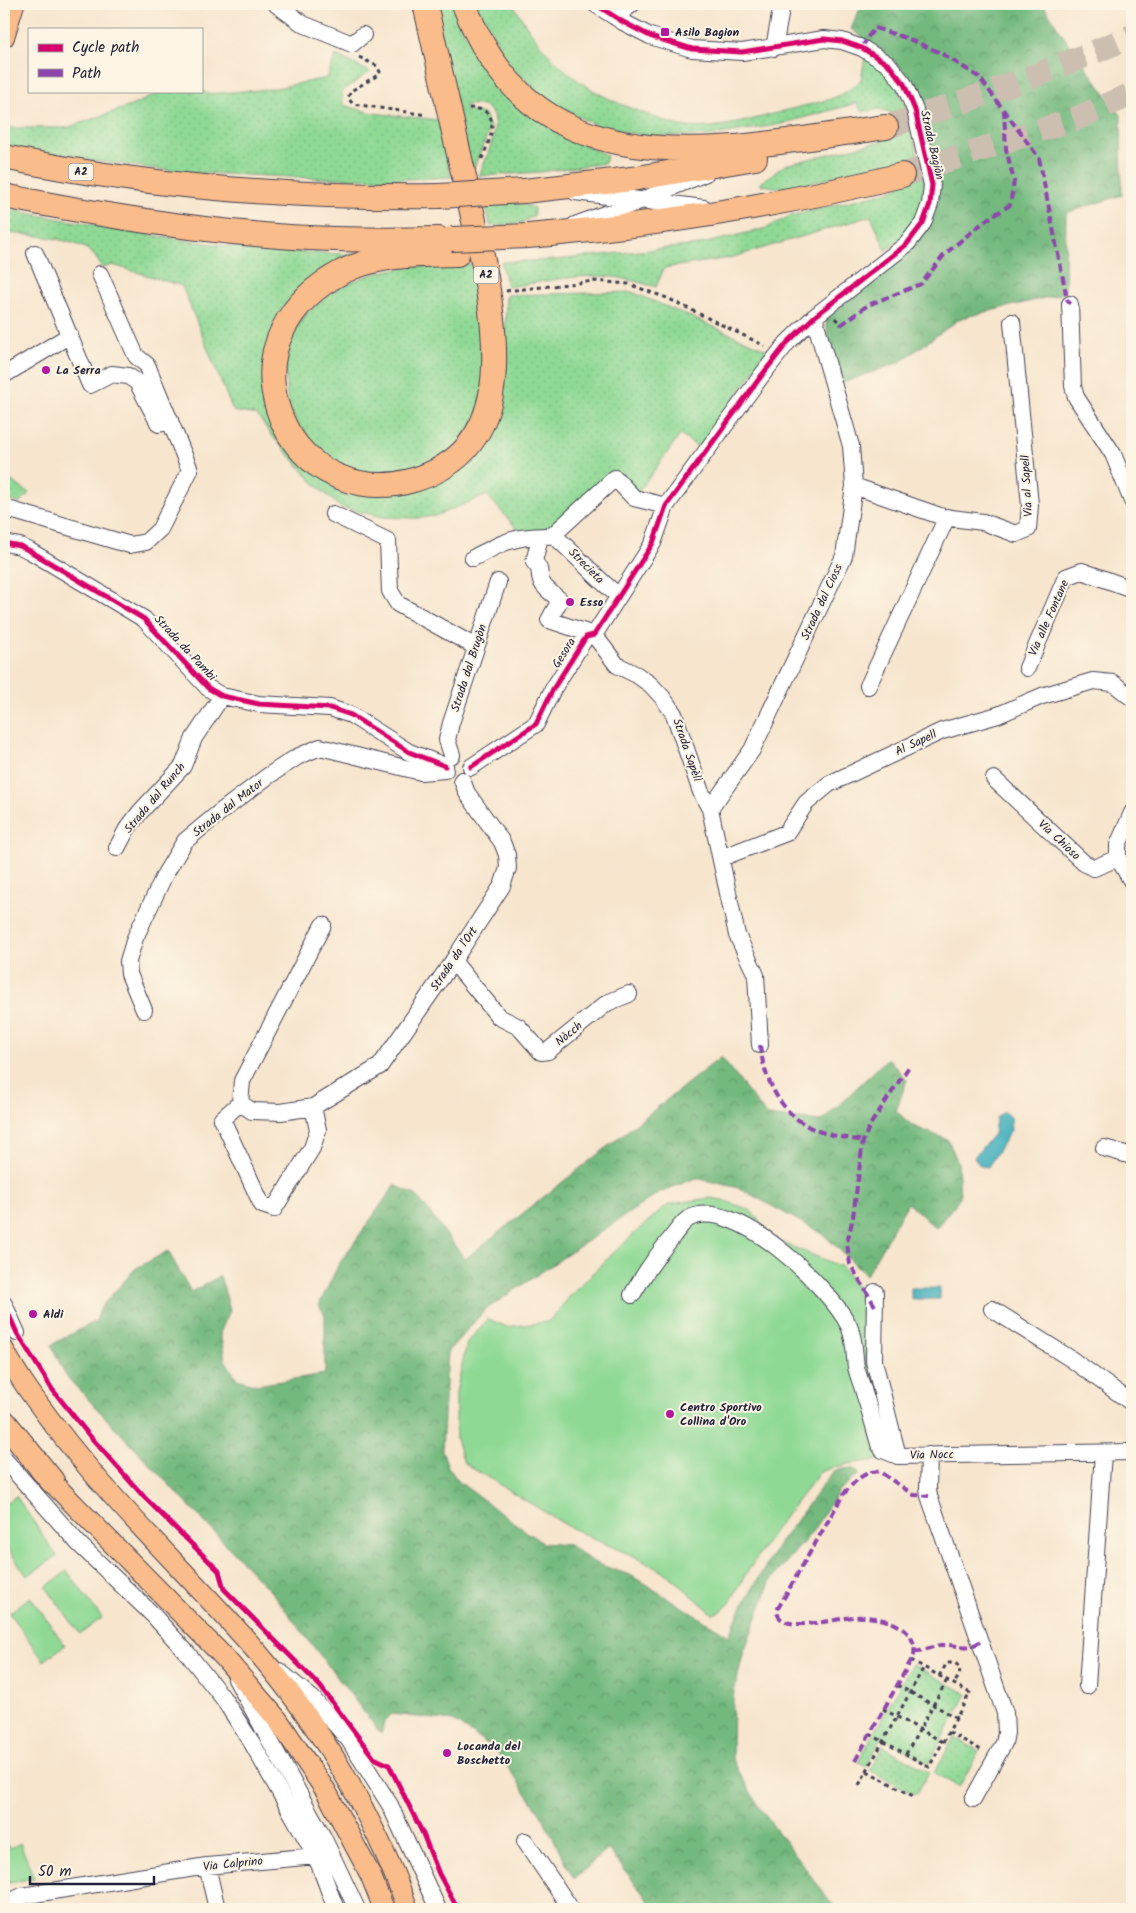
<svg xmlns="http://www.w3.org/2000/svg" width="1136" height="1913" font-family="Kalam,sans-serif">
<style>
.grass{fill:url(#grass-dots);stroke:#587e68}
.forest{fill:url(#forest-crowns);stroke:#4a6e5c}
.park{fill:#8fd995;stroke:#587e68}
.water{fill:#40aebc;stroke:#31687c}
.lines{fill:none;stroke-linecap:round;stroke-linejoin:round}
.highway-tunnel{stroke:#ccbeb0;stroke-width:24;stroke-dasharray:24 12;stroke-linecap:butt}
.minor-casing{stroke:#423f51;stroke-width:18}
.major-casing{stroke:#423f51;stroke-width:22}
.highway-casing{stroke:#423f51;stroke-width:26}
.path{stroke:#423f51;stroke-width:3;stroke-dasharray:4 4;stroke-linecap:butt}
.minor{stroke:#fff;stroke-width:16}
.major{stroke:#f9bc8a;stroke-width:20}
.highway{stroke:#f9bc8a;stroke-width:24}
.highway-bridge-casing{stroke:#423f51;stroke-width:26;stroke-linecap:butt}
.highway-bridge{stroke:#f9bc8a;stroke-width:24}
.quiet{stroke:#8e44ad;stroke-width:4;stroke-dasharray:8 4;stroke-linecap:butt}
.cycleway-casing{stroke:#fcf5e5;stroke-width:8}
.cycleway{stroke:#d6006c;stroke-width:5}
.poi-dot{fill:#b5179e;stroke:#fcf5e5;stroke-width:2}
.labels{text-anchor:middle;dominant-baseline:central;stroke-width:4;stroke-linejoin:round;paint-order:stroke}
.shield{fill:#fcf5e5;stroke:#63616e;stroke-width:1}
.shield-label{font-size:11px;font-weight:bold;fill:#22223b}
.poi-label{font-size:12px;font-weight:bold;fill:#22223b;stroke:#fcf5e5;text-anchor:start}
.street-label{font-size:12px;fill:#22223b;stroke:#fcf5e5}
</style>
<defs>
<pattern id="grass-dots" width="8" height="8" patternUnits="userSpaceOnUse" patternTransform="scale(1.25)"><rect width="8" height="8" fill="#8fd995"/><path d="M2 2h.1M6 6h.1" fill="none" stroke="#7bba81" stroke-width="1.8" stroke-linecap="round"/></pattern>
<pattern id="forest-crowns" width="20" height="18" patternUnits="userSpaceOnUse" patternTransform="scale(1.25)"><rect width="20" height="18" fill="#73b97e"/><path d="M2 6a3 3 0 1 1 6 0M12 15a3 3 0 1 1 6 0" fill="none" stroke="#5e9668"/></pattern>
</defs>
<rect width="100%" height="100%" fill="#fcf5e5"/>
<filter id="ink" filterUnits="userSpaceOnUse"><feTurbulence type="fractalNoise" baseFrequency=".02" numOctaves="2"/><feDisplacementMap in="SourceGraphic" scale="10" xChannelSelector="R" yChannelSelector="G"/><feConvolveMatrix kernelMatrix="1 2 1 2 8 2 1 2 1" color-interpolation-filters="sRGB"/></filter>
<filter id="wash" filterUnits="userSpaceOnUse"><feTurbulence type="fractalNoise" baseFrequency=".0096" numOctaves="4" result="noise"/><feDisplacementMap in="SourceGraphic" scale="20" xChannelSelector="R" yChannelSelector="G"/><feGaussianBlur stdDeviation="1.12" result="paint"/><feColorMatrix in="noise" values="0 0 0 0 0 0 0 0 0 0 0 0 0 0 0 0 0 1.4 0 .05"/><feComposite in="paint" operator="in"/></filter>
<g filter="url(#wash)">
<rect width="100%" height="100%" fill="#f7e5cd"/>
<path class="grass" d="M434,4H453C467,44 489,82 523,108C548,128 578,141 607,156L605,163L540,172L479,176C488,153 515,99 465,105L467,112H477L485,115L490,128L472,172Z
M476,4H513C547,63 580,90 643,113C657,118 672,125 687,127C717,130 755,119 784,111C801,106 827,102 842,94C849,91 855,85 861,80L865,57L873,61L892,78L906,106L924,180L923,199L916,219L899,241L886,250L871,216L730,258L664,268L656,287C638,282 621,277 603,276C571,275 538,283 507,287L501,262L554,260L698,245L767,228L790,216L891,191L900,186L895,166L890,165L790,187H774L759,184L785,165L881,141L886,138L895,122L890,112L879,109L862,112L857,103L777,125L707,136H645L600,127L550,103L511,67Z
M336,55L370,72L342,91L343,105L372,113L438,120L451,177L407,179L313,178L183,172L32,153L4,143V128H66L131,106L163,91H201V89L207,94L271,89L327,78Z
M517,202L534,208V216L521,223L490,226L486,203Z
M4,209L150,235L256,250L366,255L331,272L265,382L326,477L438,480L504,375L506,295L632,292L768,350L700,448L680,435L634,498L615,479L553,535L524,537L487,495L435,516L417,518L382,517L340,507L316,485L272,436L257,415L233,411L182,286L113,265L102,268C99,262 96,257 91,252C74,238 26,234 4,233Z
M473,264C476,283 482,301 484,320C486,332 484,346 485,358C485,367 486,376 485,385C484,394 477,415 472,424C468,432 452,450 445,456C439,460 430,462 424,465C417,468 410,472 403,473C375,478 343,471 321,453C299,435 286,408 286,380C285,353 293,327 313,308C357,265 415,266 473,264Z
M4,476L29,493L20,503L4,500Z
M912,1664L967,1694L929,1763L882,1737L866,1767L858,1762Z
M954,1737L979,1751L959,1787L934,1773Z
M883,1746L929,1772L916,1795L870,1770Z"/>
<path class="forest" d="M862,4H1043L1061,33L1121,115L1122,195L1066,213L1065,293L961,318L900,362L834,386L826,319L832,312C873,281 930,250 939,195L913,85C898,60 874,46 851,29Z
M721,1057L767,1116L822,1121L888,1058L907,1080L896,1111L913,1126L948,1140L958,1163L960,1198L936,1228L908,1203L866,1275L823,1234L739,1188L696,1178L660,1192L485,1310L448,1351L442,1450L448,1467L459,1482L542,1543L569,1545L593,1562L632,1576L729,1636L740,1610L780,1542L832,1473C841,1469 848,1466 858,1471V1475L839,1490L812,1532L771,1580L743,1654L733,1697L732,1759L759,1807L836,1909H655L608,1849L574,1879L541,1814L494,1748L453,1721L392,1714L384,1722L381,1734L273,1594L66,1376L51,1345L96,1321L101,1307L135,1269L168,1251L191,1292L220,1276L230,1310L220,1333L225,1360L237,1379L257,1385L325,1374V1315L319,1305L339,1264L395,1185L417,1196L465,1259Z"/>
<path class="park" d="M710,1198L723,1200L750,1210L773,1237L783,1243L842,1267L872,1307L891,1459C868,1461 842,1463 820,1472L776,1528L746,1574L729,1604L723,1610L713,1614L670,1576L636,1557L591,1538L566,1525L464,1463L456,1439V1392L467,1343L488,1319L507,1327L547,1322C552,1320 566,1300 572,1294C601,1264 631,1236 662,1209L671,1204Z
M16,1496L57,1556L27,1576L4,1543V1505Z
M67,1571L102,1618L80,1634L46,1587Z
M30,1597L65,1645L44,1661L9,1613Z
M4,1843L11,1848L20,1843L34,1878L4,1884Z"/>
<path class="water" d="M1004,1112L1010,1117L1011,1130L988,1167L980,1166L974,1157L994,1134L996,1118Z
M911,1288H940V1299H911Z"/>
</g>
<g filter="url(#ink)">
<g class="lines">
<path class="highway-tunnel" d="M892,125C974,99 1053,70 1132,36
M902,175L1075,119L1132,94"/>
<g class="minor-casing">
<path id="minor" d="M276,4L303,24L352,44L363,35
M615,17L632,4
M774,48L782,4
M575,192L704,208
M575,225L640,201L706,173
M35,253L90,385L112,374L128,376L137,382L159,424L170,419
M1070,304L1073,386L1076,397L1113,454L1132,501
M4,375L70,335
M854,486L943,517L983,522L1016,534L1028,529L1030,505L1012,322
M4,512L11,510L130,545L146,542L160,529L190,470L147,365L136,356L100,274
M333,514L388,541L390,591L398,604L476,647
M553,535C576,554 595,578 619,596
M540,537L534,562C542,570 538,571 541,580C543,588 554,595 560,600L549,620L594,635L617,665L637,675L651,685L663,698L674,714L701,792L710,809L737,935L756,975L760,1045
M4,543L20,546L30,551L144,619L208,688L222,696L259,704L330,708L351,715L409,752L445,766
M473,558C489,550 503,541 521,538C532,536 542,537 553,535L615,478L634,498L666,506
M1027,668L1066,577L1082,571L1132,589
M868,686L947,517
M452,755L447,740L451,723L498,582
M471,767L536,724L553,689L586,637L594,635L653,543L666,506L762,375L787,343L814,317L907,244L923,223L930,204L932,185L915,110L904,84L889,65L862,48L842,41L824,39L742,52L692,49L650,36L623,22L595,4
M994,779L1084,863L1094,868L1118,858
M710,809L752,750L844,556L854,486L851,446L814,317
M1132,813L1118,845V858L1132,882
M117,848L127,829L140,812L183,766L194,738L222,696
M721,858L786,833L806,803L829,784L942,731L998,715L1042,696L1093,681L1113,683L1132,698
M323,925L242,1081L240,1103L252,1111L281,1112L313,1107L380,1066L453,961L502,886L508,868L507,855L502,842L467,793L462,780
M453,961L499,1017L519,1027L541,1052L548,1051L607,1003L629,994
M144,1010L129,974L128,961L135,938L165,874L185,841L219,813L268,776L297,757L320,747L421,772L445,770
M240,1103L222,1119L262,1205L274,1209L312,1148L318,1130L313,1107
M1104,1148L1132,1156
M875,1292L874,1361L898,1456L1132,1452
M632,1295C644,1274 657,1255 673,1236C677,1231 682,1223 688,1219C734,1193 831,1289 849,1326C855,1339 854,1354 856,1367C858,1376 862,1384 864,1393C870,1410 874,1427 879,1444L883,1450L898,1456
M4,1304L17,1333
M992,1309L1071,1359L1132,1403
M929,1455L928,1488L929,1496L1005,1713L1006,1733L1004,1743L973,1799
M4,1459L79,1544L153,1615L188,1654L223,1698L252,1743L316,1856L336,1909
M279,1671L313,1699L349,1740L390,1805L438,1909
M236,1679L323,1837L357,1909
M1087,1686L1103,1453
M525,1841L571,1909
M207,1866L217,1909
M4,1903L12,1901L22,1896L207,1866L316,1856"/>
</g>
<g class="major-casing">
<path id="major" d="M4,37L14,4
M4,1350C18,1377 36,1401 54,1425C116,1507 191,1576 258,1653C323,1729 373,1815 408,1909
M40,1470L224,1657L278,1720L326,1791L370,1874L384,1909"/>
</g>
<g class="highway-casing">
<path id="highway" d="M425,4L484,265C498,348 514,452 410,481C378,490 343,484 316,464C298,450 285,431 278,409C259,350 290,299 342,272C377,254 419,255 457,254
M464,4C536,197 726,149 886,127
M4,157C147,187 293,198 439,196
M524,191L632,179L755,158
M4,196C104,216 207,233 309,238C352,240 396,240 439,239
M528,236C654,225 779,206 902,175
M4,1422L52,1481"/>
</g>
<path class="path" d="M359,57L377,66L380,72L378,75L351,91L348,98L353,104L427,115
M469,108C506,108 489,141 481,161
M506,291L595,281L628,284L667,298L765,346
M835,318L841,325
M25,1346L52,1389L88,1434L145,1498L219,1571L224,1589
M255,1620L300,1665
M939,1676L947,1663H955C964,1670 958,1677 954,1684
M897,1685L957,1718
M883,1709L943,1742
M949,1732L981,1750L980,1751
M870,1734L929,1767L970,1693L911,1660
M906,1754L947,1680
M382,1762L389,1765L399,1787
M867,1771L915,1797
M859,1785L924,1667
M453,1901L458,1909"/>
<use href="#minor" class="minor"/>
<use href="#major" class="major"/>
<use href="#highway" class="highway"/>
<g class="highway-bridge-casing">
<path id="highway-bridge" d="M439,196L524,191
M451,239L528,236"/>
</g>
<use href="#highway-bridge" class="highway-bridge"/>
<path class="quiet" d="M862,48L867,38L875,28L909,39L941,53L979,77L1039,158L1067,299L1070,304
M841,325L868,305L921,284L945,254L964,238L985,221L1010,205L1014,181L1006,149L1004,111
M1130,816L1132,817
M760,1045C764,1081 782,1117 818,1131C832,1136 849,1138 863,1141
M875,1306L850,1264L847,1243L853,1217L863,1141L870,1125L910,1065
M914,1652C924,1651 932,1646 942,1645C957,1644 968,1651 981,1641
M855,1761L914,1655C916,1643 911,1635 902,1628C889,1619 869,1616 854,1617C838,1618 777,1636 777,1610L843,1495C851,1485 866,1468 880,1472L914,1495L929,1496"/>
<g class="cycleway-casing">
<path id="cycleway" d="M4,543L20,546L30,551L144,619L208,688L222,696L259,704L330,708L351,715L409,752L445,766
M471,767L536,724L553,689L586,637L594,635L653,543L666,506L762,375L787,343L814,317L907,244L923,223L930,204L932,185L915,110L904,84L889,65L862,48L842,41L824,39L742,52L692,49L650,36L623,22L595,4
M4,1304L17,1333L52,1389L88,1434L145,1498L219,1571L224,1589L320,1686L374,1758L389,1765L423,1834L439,1874L458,1909"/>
</g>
<use href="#cycleway" class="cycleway"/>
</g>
</g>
<g class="poi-dot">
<rect x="660" y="27" width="10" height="10" rx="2.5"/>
<circle cx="46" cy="370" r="5"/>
<circle cx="570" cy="602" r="5"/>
<circle cx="33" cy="1314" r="5"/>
<circle cx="670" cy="1414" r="5"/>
<circle cx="447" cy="1753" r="5"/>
</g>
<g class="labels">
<g class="shield">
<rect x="68.5" y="163.5" width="25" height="17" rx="4"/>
<rect x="473.5" y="266.5" width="25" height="17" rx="4"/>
</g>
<g class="shield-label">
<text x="81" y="172">A2</text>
<text x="486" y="275">A2</text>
</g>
<g class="poi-label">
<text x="675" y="32">Asilo Bagion</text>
<text x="56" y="370">La Serra</text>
<text x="580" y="602">Esso</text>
<text x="43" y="1314">Aldi</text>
<text x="680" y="1407">Centro Sportivo<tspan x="680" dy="14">Collina d'Oro</tspan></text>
<text x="457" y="1746">Locanda del<tspan x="457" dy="14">Boschetto</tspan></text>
</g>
<g class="street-label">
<text transform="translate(932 145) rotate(77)">Strada Bagiòn</text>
<text transform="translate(1027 486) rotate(-93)">Via al Sapell</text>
<text transform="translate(586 566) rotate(45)">Strecieta</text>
<text transform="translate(822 602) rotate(-65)">Strada dal Cioss</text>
<text transform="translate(1049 618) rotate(-66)">Via alle Fontane</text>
<text transform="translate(185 648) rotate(47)">Strada da Pambi</text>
<text transform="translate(564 653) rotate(-58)">Gesora</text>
<text transform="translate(469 668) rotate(-72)">Strada dal Brugòn</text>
<text transform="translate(916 743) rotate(-25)">Al Sapell</text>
<text transform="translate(687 750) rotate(71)">Strada Sapèll</text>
<text transform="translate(155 798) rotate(-50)">Strada dal Runch</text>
<text transform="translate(228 808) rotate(-38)">Strada dal Mator</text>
<text transform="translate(1059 840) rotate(43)">Via Chioso</text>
<text transform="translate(454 959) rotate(-56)">Strada da l'Ort</text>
<text transform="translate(569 1034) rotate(-39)">Nòcch</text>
<text transform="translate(932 1455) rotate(-1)">Via Nocc</text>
<text transform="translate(233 1864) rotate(-6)">Via Calprino</text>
</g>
</g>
<rect width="1136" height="1913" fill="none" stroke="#fcf5e5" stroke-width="20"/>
<rect x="28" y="28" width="175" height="65" fill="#fcf5e5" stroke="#a5a1a1"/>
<rect x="38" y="44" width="25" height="8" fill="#d6006c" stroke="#a5a1a1"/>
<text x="72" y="52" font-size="15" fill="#22223b">Cycle path</text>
<rect x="38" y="69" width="25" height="8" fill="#8e44ad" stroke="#a5a1a1"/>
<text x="72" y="78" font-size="15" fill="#22223b">Path</text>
<path d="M30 1876v8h124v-8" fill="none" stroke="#22223b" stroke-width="2.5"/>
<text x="38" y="1876" font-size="15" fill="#22223b" stroke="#fcf5e5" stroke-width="4" paint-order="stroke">50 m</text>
</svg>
